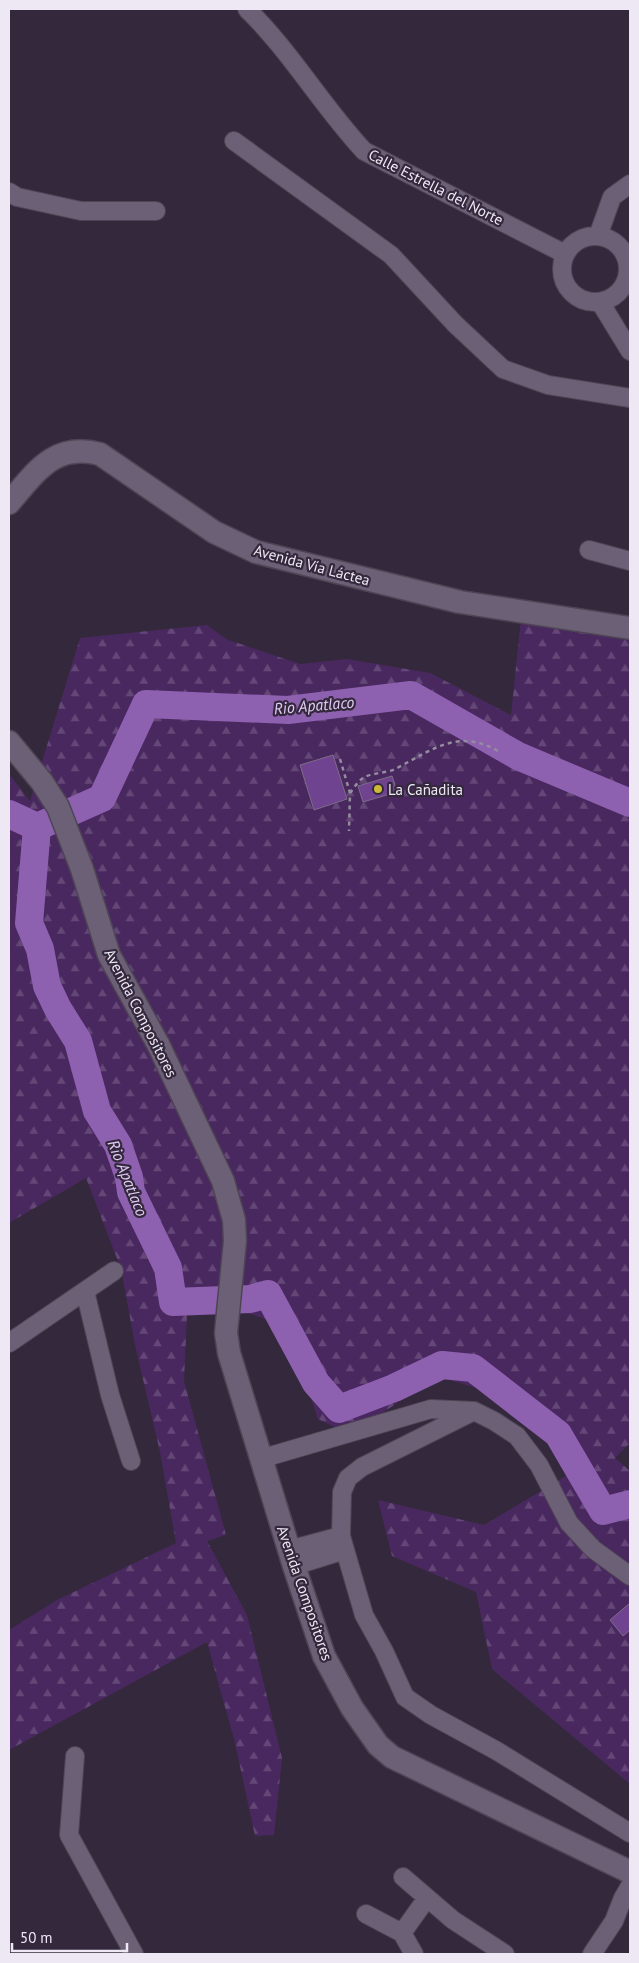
<svg xmlns="http://www.w3.org/2000/svg" width="639" height="1963" font-family="'PT Sans',sans-serif">
<style>
.forest{fill:url(#forest-firs)}
.lines{fill:none;stroke-linecap:round;stroke-linejoin:round}
.river{stroke:#8e60b0;stroke-width:28}
.building{fill:#704390;stroke:#7a6e84}
.minor-casing{stroke:#4e4554;stroke-width:20}
.tertiary-casing{stroke:#4e4554;stroke-width:25}
.path{stroke:#958d9d;stroke-width:2.5;stroke-dasharray:4 4;stroke-linecap:butt}
.minor{stroke:#6c6076;stroke-width:18}
.tertiary{stroke:#6c6076;stroke-width:22}
.poi-dot{fill:#ceb837;stroke:#33283c;stroke-width:2}
.labels{text-anchor:middle;dominant-baseline:central;stroke-width:4.5;stroke-linejoin:round;paint-order:stroke}
.street-label{font-size:15px;fill:#eee8f4;stroke:#33283c}
.poi-label{font-size:15px;fill:#eee8f4;stroke:#33283c;text-anchor:start}
.water-label{font-size:16px;font-style:italic;fill:#e1caf5;stroke:#33283c}
</style>
<defs>
<pattern id="forest-firs" width="22" height="20" patternUnits="userSpaceOnUse" patternTransform="scale(1.25)"><rect width="22" height="20" fill="#49285f"/><path d="M5 1l3.5 6h-7zM16 11l3.5 6h-7z" fill="#644777"/></pattern>
</defs>
<rect width="100%" height="100%" fill="#33283c"/>
<path class="forest" d="M521,618L630,641V1443L615,1458L630,1471V1784L492,1669L476,1592L392,1556L378,1500L484,1525L566,1476L526,1403L437,1376L350,1435L318,1419L287,1326L188,1294L184,1381L226,1535L207,1541L247,1615L282,1758L274,1835L255,1836L235,1743L207,1642L9,1750V1630L57,1600L176,1543L160,1452L135,1345L121,1269L86,1178L9,1223V774L30,801L80,638L207,625L226,639L300,664L347,659L430,673L511,715Z"/>
<g class="lines">
<path class="river" d="M9,814L37,827L102,798L146,704L288,710L411,695L518,756L630,803
M37,827L29,923L40,949L47,986L58,1009L78,1041L97,1111L118,1145L129,1177L131,1192L168,1268L173,1302L250,1299L268,1294L316,1383L339,1409L394,1388L442,1365L473,1368L558,1434L603,1511L630,1504"/>
</g>
<path class="building" d="M333,755L347,799L314,810L300,765Z
M392,776L397,792L363,802L358,786Z
M630,1603V1630L623,1636L610,1620Z"/>
<g class="lines">
<g class="minor-casing">
<path id="minor" d="M247,9C291,52 322,106 364,151L565,254
M234,141L391,255L455,324L503,369L548,385L630,398
M9,192L17,197L81,211H156
M562 269a33 33 0 1 1 66 0a33 33 0 1 1-66 0Z
M598,236L612,197L630,184
M600,302L630,351
M589,550L630,561
M85,1291L110,1395L131,1461
M9,1343L114,1271
M474,1411L362,1467L348,1478L342,1492L341,1536L364,1615L384,1651L405,1697L431,1715L497,1751L630,1833
M260,1459L431,1409L474,1411L494,1421L517,1436L539,1465L569,1523L593,1549L630,1576
M289,1550L341,1536
M294,1566L345,1550
M75,1756L69,1835L134,1954
M403,1877L453,1920L505,1954
M366,1914L402,1933
M414,1954L402,1933L427,1898
M592,1954L614,1921L623,1898L630,1886"/>
</g>
<g class="tertiary-casing">
<path id="tertiary" d="M9,503C36,472 54,442 100,454L214,532L256,552L460,602L630,628
M9,742L42,782L58,807L82,869L109,955L158,1044L223,1181L234,1220L235,1241L226,1333L229,1353L294,1566L324,1656L352,1708L378,1745L392,1757L630,1872"/>
</g>
<path class="path" d="M340,759L350,793L349,831
M350,793C354,788 358,781 363,778C372,772 387,774 397,768C432,750 458,728 498,751"/>
<use href="#minor" class="minor"/>
<use href="#tertiary" class="tertiary"/>
</g>
<circle class="poi-dot" cx="378" cy="789" r="5"/>
<g class="labels">
<g class="street-label">
<text transform="translate(436 187) rotate(27)">Calle Estrella del Norte</text>
<text transform="translate(312 565) rotate(15)">Avenida Vía Láctea</text>
<text transform="translate(141 1013) rotate(63)">Avenida Compositores</text>
<text transform="translate(305 1593) rotate(71)">Avenida Compositores</text>
</g>
<g class="poi-label">
<text x="388" y="789">La Cañadita</text>
</g>
<g class="water-label">
<text transform="translate(314 705) rotate(-5)">Rio Apatlaco</text>
<text transform="translate(128 1178) rotate(68)">Rio Apatlaco</text>
</g>
</g>
<rect width="639" height="1963" fill="none" stroke="#eee8f4" stroke-width="20"/>
<path d="M12 1943v8h115v-8" fill="none" stroke="#eee8f4" stroke-width="2.5"/>
<text x="20" y="1943" font-size="15" fill="#eee8f4" stroke="#33283c" stroke-width="4" paint-order="stroke">50 m</text>
</svg>
